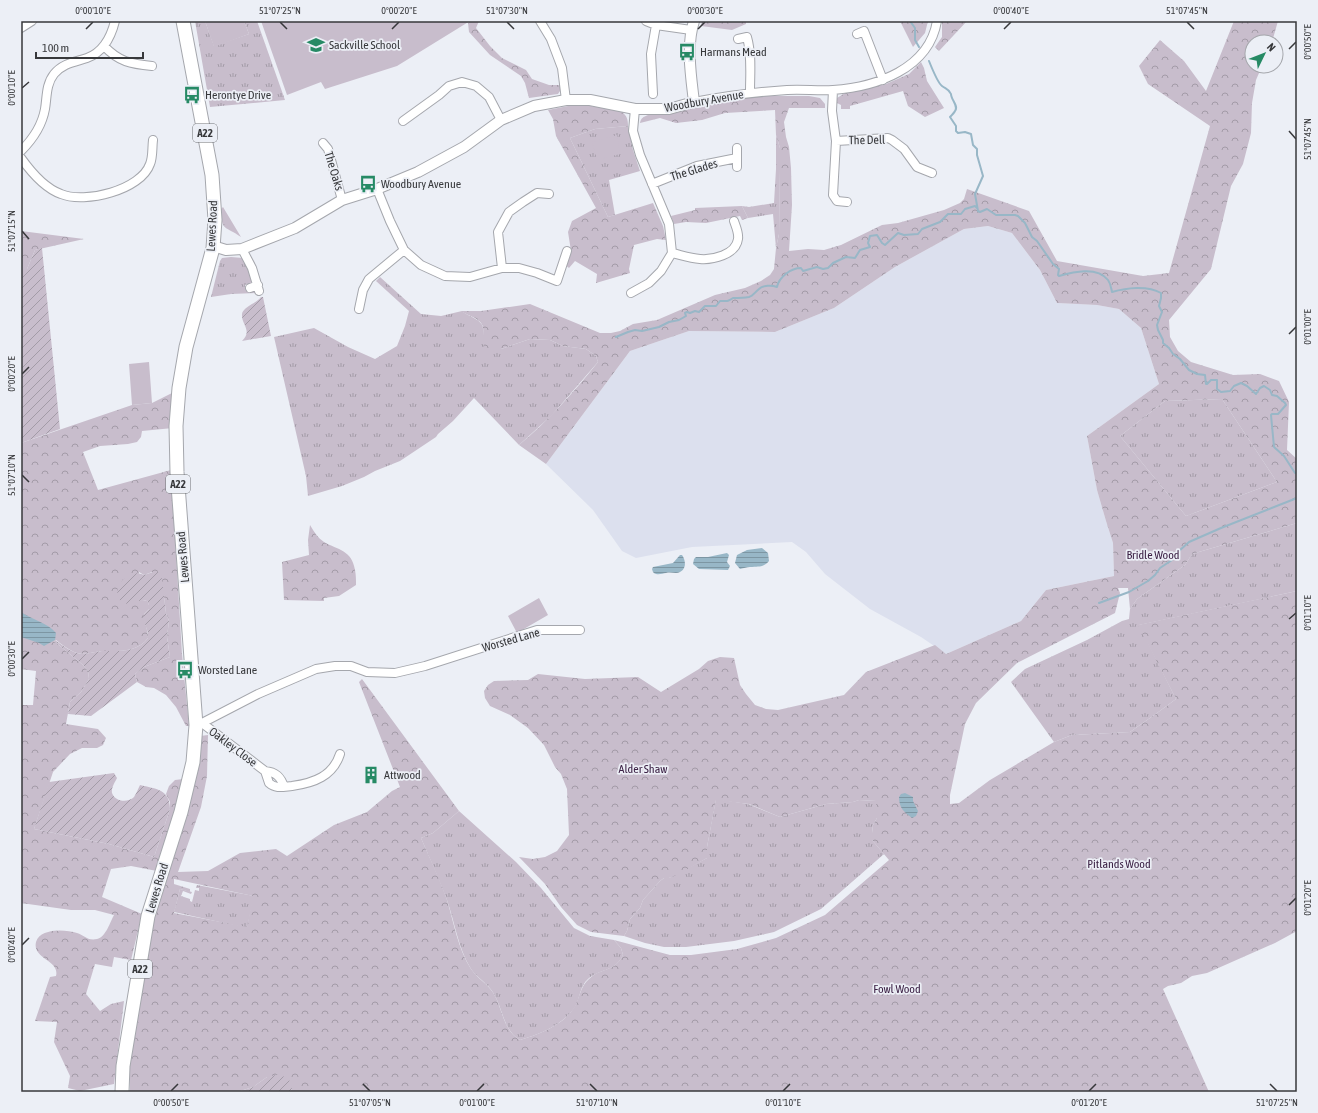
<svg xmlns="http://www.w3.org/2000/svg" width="1318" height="1113" font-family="'Asap Condensed',sans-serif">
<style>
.built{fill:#dce0ee}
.grass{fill:url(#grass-tufts)}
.forest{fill:url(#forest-crowns);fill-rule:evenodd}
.park{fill:#c8bdcc}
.garden{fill:url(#garden-furrows)}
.water{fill:url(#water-rules)}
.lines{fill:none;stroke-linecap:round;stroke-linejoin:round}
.stream{stroke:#98b7c7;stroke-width:2}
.minor-casing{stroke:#a5a7ad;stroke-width:10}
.tertiary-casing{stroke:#a5a7ad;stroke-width:12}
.trunk-casing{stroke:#a5a7ad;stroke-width:15}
.minor{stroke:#fff;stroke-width:8}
.tertiary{stroke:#fff;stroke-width:10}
.trunk{stroke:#fff;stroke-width:13}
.ticks{fill:none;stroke:#37383b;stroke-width:1.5}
.labels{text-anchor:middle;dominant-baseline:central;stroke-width:3.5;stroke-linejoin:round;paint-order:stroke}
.shield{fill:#eceff6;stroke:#6d6f73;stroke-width:1}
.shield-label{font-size:11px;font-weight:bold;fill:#37383b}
.poi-label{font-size:12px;fill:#37383b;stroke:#eceff6;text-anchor:start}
.street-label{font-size:12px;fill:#37383b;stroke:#eceff6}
.park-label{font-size:12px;fill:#3c2145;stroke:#eceff6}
.neatline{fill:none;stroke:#37383b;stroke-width:1.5}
.ticks-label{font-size:10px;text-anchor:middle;fill:#37383b}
</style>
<defs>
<pattern id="grass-tufts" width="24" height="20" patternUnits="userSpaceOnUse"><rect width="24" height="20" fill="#c8bdcc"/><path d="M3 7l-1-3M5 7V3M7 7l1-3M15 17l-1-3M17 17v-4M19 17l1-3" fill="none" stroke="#a39ba7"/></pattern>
<pattern id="forest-crowns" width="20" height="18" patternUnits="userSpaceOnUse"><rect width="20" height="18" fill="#c8bdcc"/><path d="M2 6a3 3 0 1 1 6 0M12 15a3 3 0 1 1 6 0" fill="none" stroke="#a39ba7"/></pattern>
<pattern id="garden-furrows" width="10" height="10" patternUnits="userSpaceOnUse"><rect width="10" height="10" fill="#c8bdcc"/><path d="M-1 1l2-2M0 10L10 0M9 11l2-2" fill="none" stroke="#a39ba7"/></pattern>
<pattern id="water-rules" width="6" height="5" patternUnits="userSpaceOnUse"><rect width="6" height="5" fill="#98b7c7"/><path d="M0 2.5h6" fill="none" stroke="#7d96a3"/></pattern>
</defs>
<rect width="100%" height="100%" fill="#eceff6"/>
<path class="built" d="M988,226L1012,233L1040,270L1057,303L1097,305L1119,309L1141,328L1159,384L1087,436L1097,490L1106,521L1113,543L1114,576L1046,590L1021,621L946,654L921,637L870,609L825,574L806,552L792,542L692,547L636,558L622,551L593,510L546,464L630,351L689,331L775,332L834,308L895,267L964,229Z"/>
<path class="grass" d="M195,21H205L214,46L249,34L244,21H257L285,100L210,107Z
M628,126L633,150L640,171L609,180L615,215L608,217L570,138L595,129Z
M776,135L780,148V169L779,234L776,248L773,214L748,218L742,206L749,207L774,203L776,169Z
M223,207L241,237C226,226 221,232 221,209Z
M231,257L243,258C247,266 252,274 251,283L245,285L246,291L255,290L256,293L231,294L211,297L220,261L222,258Z
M380,277L421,314L441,316L462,311C473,320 486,318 483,337L501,349L530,339L550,340L563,346L586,349L596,356L598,362L552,415L519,445L474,398L453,421L438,434L436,437L400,461L375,471L364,477L342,486L308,496L306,476L274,337L314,328L348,347L375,359L397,346L405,326L409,311L376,281Z
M1222,399L1277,482L1186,516L1120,436L1165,401Z
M1297,523V591L1139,625L1176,699L1157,713L1130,732L1072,735L1054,742L1011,682L1025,669L1087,640L1122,621L1129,619L1130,609L1137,599L1185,565L1192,554Z
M716,799L748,804L780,817L826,804L853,802L859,800L877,801V818L873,825L872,833V840L884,854L821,909L774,932L734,941L686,947H664L645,943L624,936L627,931L630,919L640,908L643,900L660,881L664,878H669L707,858V847Z
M459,811L516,862L541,888L574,928L590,936L614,940L621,948L623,955C615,972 601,968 588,979C580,986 580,998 575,1007C563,1025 540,1034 520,1040C503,1030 503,1009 494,994C488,983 477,978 471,969C458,948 455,923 447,900C439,879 430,859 421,838L433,833Z
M197,885L254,896L247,928L174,912L180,889L192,892L191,894L183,891L181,896L190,899V901L192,902L195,890L199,891V888H196Z"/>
<path class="forest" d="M470,21H479L476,28L490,46L502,58L526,70L532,79L549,85H560V91L558,94L529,98L525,83L521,76L490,55L469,32L468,23Z
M702,21H746V24L732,30L701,26Z
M900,21H928L925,33L913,47Z
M942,21H967L939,51L935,47L942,37Z
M1234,21H1278L1272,42H1252V66H1262L1256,80L1252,103L1251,133L1243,164L1231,186L1211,269L1169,320L1170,337L1178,351L1191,362L1233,375L1260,374L1279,381L1289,402L1287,450L1297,459V523L1192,554L1185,565L1137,599L1130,609L1128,588H1118L1120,593L1115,613L1017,663L976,703L965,724L950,795V804L959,803L990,780L1054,742L1072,735L1130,732L1157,713L1176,699L1138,625L1297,591V931L1275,943L1207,973L1192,976L1181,983L1168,986L1163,989L1209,1092H289L292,1089L267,1077L253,1087L237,1092H130V1064L136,1020L154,917L200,736L208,735L207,776L201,807L178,872L208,871L240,853L276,849L287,856L334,825L367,812L392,791L400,787L359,682L362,679L459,811L433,833L421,838C430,859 440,879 447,900C454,923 458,949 471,969C478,979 488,984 494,994C503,1010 503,1030 520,1040C540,1034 564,1025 575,1006C580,997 580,987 589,979C601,967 614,973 623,955L621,948L614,940L670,955H691L737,949L776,938L825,915L889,860L872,840V833L873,825L877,818L876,801L859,800L853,802L826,804L780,817L749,804L716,800L707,847V858L677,875L669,878H664L660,881L643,900L640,908L630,919L627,931L624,936L591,932L577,925L561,907L545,884L519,857L533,859L545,857L557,851L569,835L567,789L561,774L555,767L544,745L528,728L510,715L490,706L485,698L484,691L488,685L494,681L528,680L538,674L585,679L638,677L661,692L699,669L708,661L720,657L734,658L740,685L746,694L755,705L766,709L778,710L844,695L866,672L935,645L946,654L1021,621L1046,590L1114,576L1113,543L1106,521L1097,490L1087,436L1159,384L1141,328L1119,309L1097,305L1057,303L1040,270L1012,233L988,226L964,229L895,267L834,308L775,332L689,331L630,351L546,464L519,445C548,421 574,392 598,362L596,356L586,349L563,346L550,340L530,339L501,349L485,348C479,340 488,328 479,321C474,316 467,316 462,311H481L530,304L600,333H611L620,331L633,324L657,320L715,295L745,288L761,281L770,275L774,269L776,248L779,234L780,148L776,135L775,110L725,113L702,120L676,123L660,118L640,123C641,118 643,117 648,115L703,107L720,102L756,96H809L820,98L825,104V108H789L784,122L786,137L789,147L791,168L792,205L789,251L808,249L824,250L841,245L882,225L898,223L944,210L960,203L964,199L967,189L1029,211L1057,261L1143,276L1169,273L1210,126L1148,84L1139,66L1160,40L1184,61L1206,91ZM1222,399L1277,482L1186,516L1120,436L1165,401ZM174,879L253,896L247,927L174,913L180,889L190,892V889L174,884Z
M921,62L924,68L927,81L944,108L925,117L908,106L903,91L850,106V109H841V105L835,102L837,98L845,93L862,90L886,84L909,74Z
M568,106H591L621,111C627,116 628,119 628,126L595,129L570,138L608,217L653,203L663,226L666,240L657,239L634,245L629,269L630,273L596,283L597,274L575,261L569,268L564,264L571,251L568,232L572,221L596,208L556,136L553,119L548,110Z
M742,206L748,218L742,220L740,216L706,223L686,222L674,224L671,216L695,210V208Z
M21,231L84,239L35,250L27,269H21Z
M176,391L173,428L142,431L141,437L137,442L128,444L100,446L83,452L98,490L171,470L182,654L189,726H186L176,707L166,695L154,688L146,687L137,682L135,674L144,667L170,657L167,637L169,621L166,613L164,597L152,572L144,575L139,572L137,601L142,600L147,601L149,605V609L144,614C144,624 148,629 148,638C137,653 118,651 102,651C93,652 83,656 74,652C68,649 61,644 56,640L54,641L83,665L88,671L89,679L81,692L70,702L66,724L98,729L106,738L103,745L97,748H82L70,754L53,772L34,829L109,844L154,857L170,809V802L166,794L169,786L175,780L183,779L175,810L157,871L131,866L111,869L102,897L142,914L131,960L114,957L112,967L95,964L86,994L100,1011L111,1004L124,1001L114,1084L80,1091L68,1088L70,1076L54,1042L57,1022L35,1021L50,977L56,976C60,960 32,959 36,942C40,928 65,929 77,933C84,935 87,941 97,939C106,937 110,922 114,915L95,910H71L21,903V705H33L36,671L21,669V443L132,405L152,403Z
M310,525C314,532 318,538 324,542C338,550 352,550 355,570C356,575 356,580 356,585L339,596L324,598V601L284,600L282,562L309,555L308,540Z"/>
<path class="park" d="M205,21H244L249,34L214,47Z
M261,21H470L397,66L325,89L321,82L287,95Z
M617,135L620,154L597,160L592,142Z
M149,362L152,403L132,405L129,364Z
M539,598L548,615L517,633L508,616Z"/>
<path class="garden" d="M42,248L60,429L21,443V269H27L35,250Z
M261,297H263L271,336L242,341C253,330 241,325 242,314C243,307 257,303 261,297Z
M156,571L160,573L162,579L166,613L169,621L167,637L170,657L144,667L135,674L137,682L91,716L68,714L70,702L81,692L89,679L88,671L83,665L54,641L55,640C61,644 67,649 74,652C82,656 93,652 102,651C118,651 137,653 148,638V633L143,618L144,614L149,609V605L147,601C139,599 132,604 123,604C122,602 120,601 119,599C112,587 128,567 144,575Z
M114,773L117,778C115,782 111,788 112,793C115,802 128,803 134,797C136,794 138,789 140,785C156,789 170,789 170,809L154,857L109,844L34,829L49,782Z
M280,1074L290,1081L292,1089L289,1092H237L253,1087L267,1077Z"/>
<path class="water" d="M762,548L768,553L769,561C763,568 759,566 750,567C747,567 744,568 740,569L735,563L737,555L747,550Z
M727,553L729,555L727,562L730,566L728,570L699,569L693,564L694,559L696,557H708Z
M680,555H682C687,562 686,572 676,573C673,573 670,572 666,573C663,573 660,575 656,574C653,573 653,572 652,569L653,567L673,563Z
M21,612C32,620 47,622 56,633L55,640L44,646L39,643L21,637Z
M905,793L913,797V801L918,811L916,816L912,818C904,812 899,808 899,797L901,794Z"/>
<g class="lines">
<path class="stream" d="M910,21L915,28V40L919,47
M929,61C931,66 938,83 942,86C946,89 949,89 951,94C951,100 959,106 955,111C954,113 952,115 950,117L956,126V131L958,133L965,132L971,134L973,145L977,149V155L983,176L975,194L978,211L980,212L987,209L996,215H1015L1018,216L1025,223L1032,237L1037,241L1053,264L1059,269L1058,275L1059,276C1073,272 1097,266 1108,280C1111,284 1111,288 1112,292C1126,288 1147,285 1161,293V298L1159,306L1162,312L1157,325L1158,330L1163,340V343L1169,348L1173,354L1180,359L1189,370L1197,374L1205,375L1206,384H1207L1211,380H1217V389L1221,392L1230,391L1234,386L1241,383L1247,386L1256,394L1260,388L1264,386L1270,390L1272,395L1277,396L1285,403L1286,405L1278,414H1272L1271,415L1274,447L1284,456L1295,473H1297
M616,337L628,332L635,330L642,331L659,327L669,322L679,320L686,316L685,313L687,312L690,313L695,311L699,312L705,306H716L720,301C728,301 727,302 733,298C738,298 743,298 749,297C753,296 755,292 759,289C763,285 772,285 777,287C779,277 791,268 801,268L803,271L817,267L823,269L828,268L833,263L846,257L855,258L860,250L870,247L868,243L870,236L877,235L882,243L885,245L898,233L904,235L918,234L922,229L940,222L948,214H961L965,209L975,206L977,208
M1099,603L1129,592L1148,581L1155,575L1160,568L1172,560L1179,551L1189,542L1221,528L1297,498"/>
<g class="minor-casing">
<path id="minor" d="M540,21L551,39L562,68L566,100
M646,21L656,25L691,30
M21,28L32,21
M857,34L864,31L883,80
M738,39L747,37C752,55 750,74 750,92
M104,46C119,62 131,64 152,66
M833,90L832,111L836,141L833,195L837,201L847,202
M653,94L651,54L656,25
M694,102C726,96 755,92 787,90C803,89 818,91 833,90C876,87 929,69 937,21
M403,121L439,95L449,86L462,82L476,86L489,97L501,120
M836,141L888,138L892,140L904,149L917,167L932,173
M323,143L328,149L342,200
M21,151C33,139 42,126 45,109C47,97 46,84 54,74C63,63 75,62 87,58C104,52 111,37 115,21
M21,158C31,172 44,188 61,194C85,204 141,190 150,164C153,157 152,148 153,140
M737,167V148
M652,184L697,166L737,158
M377,189L390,221L404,250L421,265L445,276L470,277L502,268H519L537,273L557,281L567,251
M242,249L252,268L259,291
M672,253C681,255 690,258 700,259C712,260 736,255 738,239C739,233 736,227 734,221
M502,268L498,232L509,212L523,202L537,193L549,194
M250,288L258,285
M631,293L649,283L661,271L672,253L669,224L640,155L633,131L635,109
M359,309L363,290L369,279L404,250
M202,723L265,771L269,783C276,789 282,787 292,786C314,783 333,776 340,754
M196,725L202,723L258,694L316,669L335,666H351L367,672L395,673L425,666L537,630H580
M265,771C276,772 281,777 284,787"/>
</g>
<g class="tertiary-casing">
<path id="tertiary" d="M213,246L226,250L242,249L295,228L342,200L377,189L418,172L464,147L501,120L534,106L566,100H590L635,109H669L694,102C691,76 686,46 694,21"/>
</g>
<g class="trunk-casing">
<path id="trunk" d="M122,1092L123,1066L148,916L181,812L193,762L196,725L177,472L176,426L179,388L186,347L213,248L215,220L212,175L183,21"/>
</g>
<use href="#minor" class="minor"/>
<use href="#tertiary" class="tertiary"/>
<use href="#trunk" class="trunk"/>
</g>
<path class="ticks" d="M280,22L287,29M507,22L514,29M1187,22L1194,29M86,29L93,22M392,29L399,22M698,29L705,22M1004,29L1011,22M1289,49L1296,42M22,88L29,82M1289,131L1296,139M22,231L29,239M1289,334L1296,327M22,374L29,367M22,475L29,482M1289,619L1296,613M22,659L29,652M1289,905L1296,898M22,945L29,938M363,1084L370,1091M590,1084L597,1091M1270,1084L1277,1091M171,1091L178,1084M477,1091L484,1084M783,1091L790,1084M1089,1091L1096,1084"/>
<defs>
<g id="school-bare" transform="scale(1.38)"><path d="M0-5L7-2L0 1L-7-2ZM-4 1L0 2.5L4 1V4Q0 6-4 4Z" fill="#268a65" stroke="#eceff6" stroke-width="2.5" paint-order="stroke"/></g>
<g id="bus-bare" transform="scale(1.38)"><path d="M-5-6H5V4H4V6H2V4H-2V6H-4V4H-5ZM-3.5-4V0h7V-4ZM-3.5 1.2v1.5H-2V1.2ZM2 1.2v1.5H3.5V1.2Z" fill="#268a65" stroke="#eceff6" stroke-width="2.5" paint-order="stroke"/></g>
<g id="building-bare" transform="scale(1.38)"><path d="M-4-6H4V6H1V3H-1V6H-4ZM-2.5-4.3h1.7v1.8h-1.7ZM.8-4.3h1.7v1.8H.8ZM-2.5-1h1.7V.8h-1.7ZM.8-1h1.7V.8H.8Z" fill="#268a65" stroke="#eceff6" stroke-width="2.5" paint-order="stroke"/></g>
</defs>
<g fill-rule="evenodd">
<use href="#school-bare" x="316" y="45"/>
<use href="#bus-bare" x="687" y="52"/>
<use href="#bus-bare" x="192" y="95"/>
<use href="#bus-bare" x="368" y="184"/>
<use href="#bus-bare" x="185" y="670"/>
<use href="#building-bare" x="371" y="775"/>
</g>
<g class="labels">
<g class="shield">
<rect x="193" y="124" width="24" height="18" rx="3"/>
<rect x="166" y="475" width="24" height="18" rx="3"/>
<rect x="128" y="960" width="24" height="18" rx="3"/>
</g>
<g class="shield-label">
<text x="205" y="133">A22</text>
<text x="178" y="484">A22</text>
<text x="140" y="969">A22</text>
</g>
<g class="poi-label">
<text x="329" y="45">Sackville School</text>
<text x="700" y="52">Harmans Mead</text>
<text x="205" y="95">Herontye Drive</text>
<text x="381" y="184">Woodbury Avenue</text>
<text x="198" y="670">Worsted Lane</text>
<text x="384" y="775">Attwood</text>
</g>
<g class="street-label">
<text transform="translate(704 101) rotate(-10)">Woodbury Avenue</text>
<text transform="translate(867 140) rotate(-1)">The Dell</text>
<text transform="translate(694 170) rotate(-17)">The Glades</text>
<text transform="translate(334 171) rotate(73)">The Oaks</text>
<text transform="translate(212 226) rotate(-87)">Lewes Road</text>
<text transform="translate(183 557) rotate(-95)">Lewes Road</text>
<text transform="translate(511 640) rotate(-16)">Worsted Lane</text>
<text transform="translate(233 747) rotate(37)">Oakley Close</text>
<text transform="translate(157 888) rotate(-73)">Lewes Road</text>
</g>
<g class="park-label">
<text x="1153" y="555">Bridle Wood</text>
<text x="643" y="769">Alder Shaw</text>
<text x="1119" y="864">Pitlands Wood</text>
<text x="897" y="989">Fowl Wood</text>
</g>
</g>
<rect width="1318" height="1113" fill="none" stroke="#eceff6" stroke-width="44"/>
<g transform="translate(1264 54) rotate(47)"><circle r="19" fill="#eceff6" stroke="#a4a6ab"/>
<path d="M0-3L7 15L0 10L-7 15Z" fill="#268a65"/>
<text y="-6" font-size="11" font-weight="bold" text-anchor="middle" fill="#37383b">N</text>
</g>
<path d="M36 52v6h107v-6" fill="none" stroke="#37383b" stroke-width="2"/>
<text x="42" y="52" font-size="12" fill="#37383b" stroke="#eceff6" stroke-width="3" paint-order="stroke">100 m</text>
<rect x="22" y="22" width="1274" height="1069" class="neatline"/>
<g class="ticks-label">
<text x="93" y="14">0°00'10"E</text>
<text x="280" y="14">51°07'25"N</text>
<text x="399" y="14">0°00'20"E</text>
<text x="507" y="14">51°07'30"N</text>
<text x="705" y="14">0°00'30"E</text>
<text x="1011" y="14">0°00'40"E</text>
<text x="1187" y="14">51°07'45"N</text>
<text transform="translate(1307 42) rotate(-90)" y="4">0°00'50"E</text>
<text transform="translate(11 88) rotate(-90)" y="4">0°00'10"E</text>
<text transform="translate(1307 139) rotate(-90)" y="4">51°07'45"N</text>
<text transform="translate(11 231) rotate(-90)" y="4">51°07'15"N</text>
<text transform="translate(1307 327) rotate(-90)" y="4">0°01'00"E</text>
<text transform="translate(11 374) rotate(-90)" y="4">0°00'20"E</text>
<text transform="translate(11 475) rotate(-90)" y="4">51°07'10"N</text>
<text transform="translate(1307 613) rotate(-90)" y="4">0°01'10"E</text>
<text transform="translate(11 659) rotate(-90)" y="4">0°00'30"E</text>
<text transform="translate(1307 898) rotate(-90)" y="4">0°01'20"E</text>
<text transform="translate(11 945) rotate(-90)" y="4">0°00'40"E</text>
<text x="171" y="1106">0°00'50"E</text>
<text x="370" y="1106">51°07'05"N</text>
<text x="477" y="1106">0°01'00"E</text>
<text x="597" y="1106">51°07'10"N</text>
<text x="783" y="1106">0°01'10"E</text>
<text x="1089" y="1106">0°01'20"E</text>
<text x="1277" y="1106">51°07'25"N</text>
</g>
</svg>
